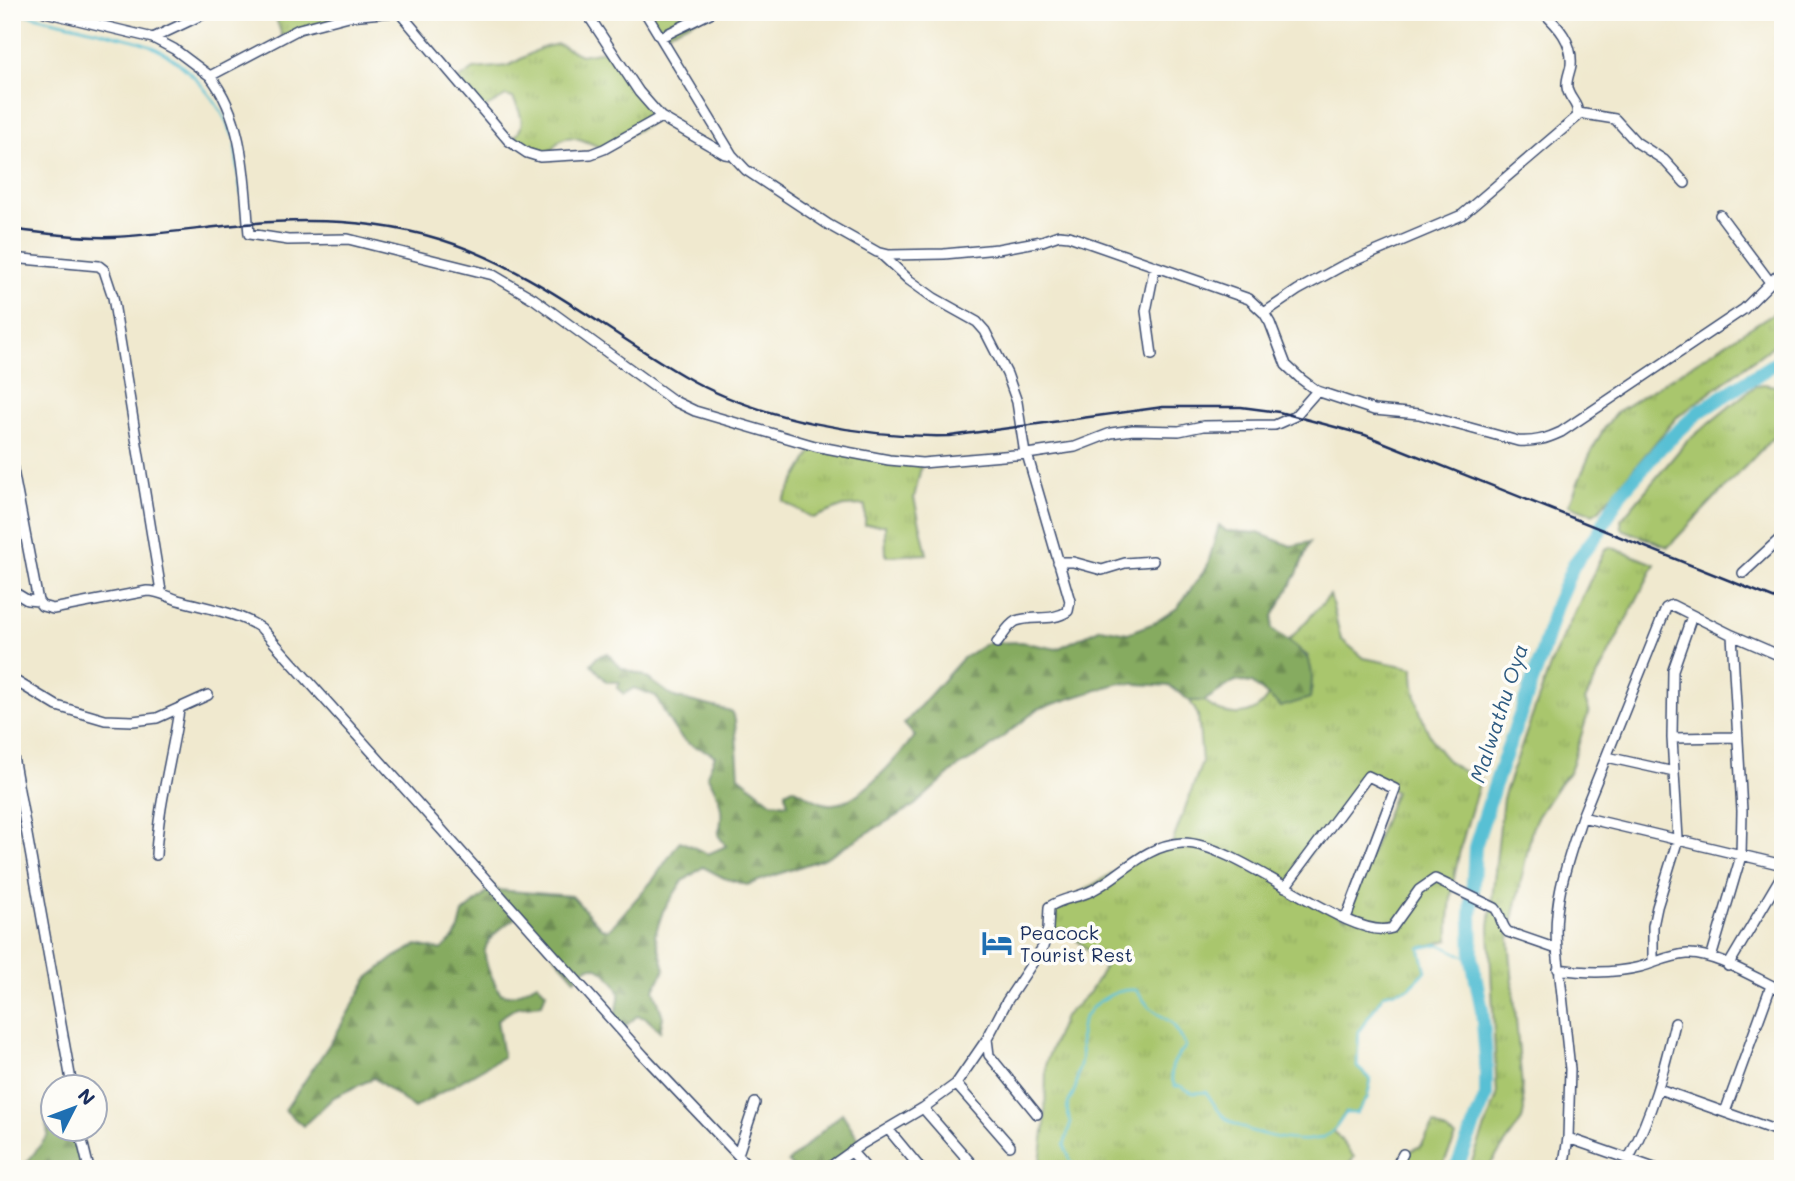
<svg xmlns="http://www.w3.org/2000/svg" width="1795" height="1181" font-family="Mali,sans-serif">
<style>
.grass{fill:url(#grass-tufts);stroke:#627a66;stroke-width:2;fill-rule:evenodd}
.forest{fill:url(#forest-firs);stroke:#506d5f;stroke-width:2}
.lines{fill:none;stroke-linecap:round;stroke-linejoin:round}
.stream{stroke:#58c0d4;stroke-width:2.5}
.river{stroke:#58c0d4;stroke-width:14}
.minor-casing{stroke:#3b4b6f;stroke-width:12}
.minor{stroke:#fff;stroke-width:9}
.rail{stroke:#1b2f5e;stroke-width:2.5}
.labels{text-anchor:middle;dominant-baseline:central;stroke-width:7;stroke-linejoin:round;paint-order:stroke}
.poi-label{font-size:19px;fill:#1b2f5e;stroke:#fdfcf7;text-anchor:start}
.water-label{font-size:21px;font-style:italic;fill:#2d5a81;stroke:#fdfcf7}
</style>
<defs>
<pattern id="grass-tufts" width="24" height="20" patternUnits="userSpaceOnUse" patternTransform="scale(1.75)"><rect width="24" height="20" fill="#a9c66d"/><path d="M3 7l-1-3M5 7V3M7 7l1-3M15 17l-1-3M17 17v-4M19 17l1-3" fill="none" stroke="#91aa61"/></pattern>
<pattern id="forest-firs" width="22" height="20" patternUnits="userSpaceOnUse" patternTransform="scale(1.75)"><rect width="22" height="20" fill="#86ab60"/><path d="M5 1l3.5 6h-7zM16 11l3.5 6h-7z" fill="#6d8c52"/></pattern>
</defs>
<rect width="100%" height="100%" fill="#fdfcf7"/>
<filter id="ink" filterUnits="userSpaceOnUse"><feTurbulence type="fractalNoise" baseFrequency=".0143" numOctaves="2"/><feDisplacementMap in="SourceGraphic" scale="14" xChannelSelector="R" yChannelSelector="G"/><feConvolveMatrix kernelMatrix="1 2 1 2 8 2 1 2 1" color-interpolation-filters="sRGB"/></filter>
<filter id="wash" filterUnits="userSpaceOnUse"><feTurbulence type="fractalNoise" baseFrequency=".00686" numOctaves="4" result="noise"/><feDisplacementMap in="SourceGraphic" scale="28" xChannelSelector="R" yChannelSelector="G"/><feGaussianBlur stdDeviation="1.57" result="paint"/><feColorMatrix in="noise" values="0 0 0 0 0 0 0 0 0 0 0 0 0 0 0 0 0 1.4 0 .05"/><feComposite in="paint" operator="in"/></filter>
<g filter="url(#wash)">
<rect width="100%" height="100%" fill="#f0e9cf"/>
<path class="grass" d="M274,12H394L349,16L282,36Z
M645,12H712L661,36Z
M558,44L581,55L610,50L661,117L604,149C580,139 561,126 549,157L509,141C528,130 522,114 513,98L506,96L483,109L458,80L474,69L508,66L541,48Z
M1783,307V338L1676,418L1599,510L1593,514L1569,505C1582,474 1594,437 1617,412Z
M1763,384L1783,387V427L1668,547L1622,529L1621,520L1686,442L1755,386Z
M815,446L922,463L914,498L927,554L886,556L885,525H865V505L844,506L813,518L783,501Z
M1610,547L1655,564L1585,700L1589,710L1570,772L1562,780L1536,819L1532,829L1509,939L1524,1110L1522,1120L1487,1169H1469L1497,1096L1489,927L1503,798L1553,658L1605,549Z
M1330,595L1341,639L1364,658L1413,668C1412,699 1429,749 1456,767C1463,772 1473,775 1481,778C1465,831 1447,883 1449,940L1420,948L1426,971L1409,988L1384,994L1359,1031L1357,1067L1371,1080L1367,1099L1357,1113H1345L1334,1131L1354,1157L1346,1169H1039L1045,1124L1046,1062L1064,1017L1090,992L1105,966L1065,929H1048L1047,912L1130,863L1171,846L1202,762L1198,715L1190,701H1204C1223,718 1253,721 1268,696L1281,707L1308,656L1288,641ZM1368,776L1395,792L1346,918L1285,887Z
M1434,1124L1456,1137L1441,1169H1395L1403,1154L1421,1146Z"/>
<path class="forest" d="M1219,525L1226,531L1258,533L1291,546L1310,542L1297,574L1273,616L1272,629C1303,652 1318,655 1310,698L1281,707L1252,683L1235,681L1204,701H1190L1170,686L1119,683L1038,709L984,752L955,769L915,805L825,858L747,885L724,878L703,867L682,882L663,911L655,935L665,969L654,989L663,1017L660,1031L646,1018L637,1016L621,1030L612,1020C616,1012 620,1003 619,993C617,983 599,962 587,968C583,970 578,976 575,979L519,915C478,944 477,949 500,993C513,999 525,990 537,983L546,992L542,1004L517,1007L497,1020L503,1057L414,1108L374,1078L334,1097L303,1126L285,1110L335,1036L368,978L395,957L417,945L441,950L453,939L459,929L463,913L483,896L492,884L497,890L572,896L601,928L609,930L653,880L680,841L708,854L726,846L718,835C726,811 719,796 707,775L715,756C707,749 698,749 689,744C676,737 663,710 656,696L634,688L624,694L617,688L620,682H607L591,664L597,657L607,653L621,668L643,675L674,697L731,711L735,720L739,776L771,802L788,804L785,792L793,788C803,793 813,800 823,803C854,813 898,756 915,736L904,724L962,659L987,643L1021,642L1057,649L1101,628L1128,633L1154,623L1177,608L1207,567Z
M52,1105V1128L79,1129L87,1163L74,1169H22L48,1135L44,1107Z
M842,1113L862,1144L827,1169H794L788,1162Z"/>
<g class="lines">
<path class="stream" d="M17,12C50,20 84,27 117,36C129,39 142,41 153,47C189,64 220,102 234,138
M235,145L241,193
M1074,1169L1064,1145L1071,1122C1061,1101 1075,1099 1077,1081C1077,1073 1080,1068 1081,1060C1083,1049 1078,1037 1081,1027C1086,1005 1115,988 1136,990L1149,1007L1173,1024L1186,1046C1175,1059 1166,1069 1175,1086H1180L1193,1093L1206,1092C1211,1099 1216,1108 1222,1115C1241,1133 1299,1146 1323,1137C1335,1133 1339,1122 1346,1113H1357L1367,1099L1371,1080L1357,1067L1359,1031L1384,994L1409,988L1426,971L1420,948L1439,944L1472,960"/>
<path class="river" d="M1456,1169L1486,1096V1059L1482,1010L1472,960L1471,917L1475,847L1495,784L1540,660L1556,605L1574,564L1599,532L1620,494L1662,446L1699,412L1783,358"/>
</g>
</g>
<g filter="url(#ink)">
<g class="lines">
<g class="minor-casing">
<path id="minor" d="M45,12L153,38L174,49L210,76L299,29L349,16L394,12
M399,12L509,141L527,153L540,157L591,154L604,149L661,117
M586,12L639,92L661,117L725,154L732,155
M645,12L732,155L746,170L829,225L877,252L889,255L944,254L998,249L1042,241L1059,235L1069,236L1249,299L1264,313L1270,323L1286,365L1301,379L1317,391L1374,410L1419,414L1518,441C1535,442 1546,439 1561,432L1744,309L1783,270
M661,37L712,12
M153,38L208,12
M210,76C245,121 244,180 249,234L288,240L348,239L493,275L534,299L674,401L695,411L815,446L889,460L922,463L1027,454L1075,447L1111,433L1133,430L1179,431L1203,426L1275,425L1295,416L1317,391
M1578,113L1615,119L1636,142L1664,160L1685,183
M1720,215L1770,282
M882,255L909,280L934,298L977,322L985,331L1007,374L1017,402L1025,454
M12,258L99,266L104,270L113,297L161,591
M1264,313L1298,290L1342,266L1462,215L1577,117C1580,103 1568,99 1567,87C1566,79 1570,72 1571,65C1573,42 1558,26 1543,12
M1152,355L1146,311L1155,266
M12,465L38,601L42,606L53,609L147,591C160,591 166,596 178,600C206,608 236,612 261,628L644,1056L751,1169
M1058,562H1073L1102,570L1125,563L1153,561
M1743,573L1783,536
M12,596L17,594L27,600L38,601
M1732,635L1783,657
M997,643C1003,636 1007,626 1016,621C1033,615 1052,622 1068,611L1070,601L1027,454
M12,679L57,706L105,720L133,721L157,718L208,695
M1672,738L1738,737
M12,751L72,1086
M1607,757L1674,772
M1582,817L1666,608L1672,605L1732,635L1742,811L1741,856L1711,958
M156,855C158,806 172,758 179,710
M1285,887L1368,776L1395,789L1346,918
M1557,949C1552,902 1568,860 1582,817L1783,865
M1653,963V926L1657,907L1678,839L1672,738L1673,670L1692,616
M1728,966L1783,873
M1558,969C1586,973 1612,974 1640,967C1655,963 1670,955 1687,954C1714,952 1758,980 1783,991
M987,1039L989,1055L1037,1114
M956,1084L1010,1146
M1659,1089L1783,1133
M923,1108L976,1169
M1725,1112L1771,986
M79,1128L89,1169
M888,1129L921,1169
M1568,1138L1657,1169
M851,1151L867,1169
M738,1154L755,1103
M1629,1158C1653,1112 1663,1073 1675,1023
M827,1169L862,1144L923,1108L956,1084L987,1039L1007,1001L1043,947L1048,929L1049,907C1063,897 1079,898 1093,890C1122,875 1145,845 1182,843C1236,841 1350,943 1392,928L1419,890L1435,879L1495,908C1502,915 1500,925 1508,932L1557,949L1570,1069L1568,1138L1563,1169
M1395,1169L1403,1154"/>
</g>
<use href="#minor" class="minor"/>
<path class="rail" d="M12,229C46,234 79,238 113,237C156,235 201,228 245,224C310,218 376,220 439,239C530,267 603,329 684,376C757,419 865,438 950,436L1163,407H1241L1279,412L1365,435L1783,602"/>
</g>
</g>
<defs>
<g id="hotel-bare" transform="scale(2.415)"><path d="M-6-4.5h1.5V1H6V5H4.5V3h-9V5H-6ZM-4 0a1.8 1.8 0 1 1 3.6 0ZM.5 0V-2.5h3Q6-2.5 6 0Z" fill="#1f6fb2" stroke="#fdfcf7" stroke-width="2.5" paint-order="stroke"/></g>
</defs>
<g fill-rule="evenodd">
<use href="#hotel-bare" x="997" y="943"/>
</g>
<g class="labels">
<g class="poi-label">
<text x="1020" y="932">Peacock<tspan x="1020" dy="22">Tourist Rest</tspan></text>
</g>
<g class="water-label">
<text transform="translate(1498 713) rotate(-72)">Malwathu Oya</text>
</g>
</g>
<rect width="1795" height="1181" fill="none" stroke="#fdfcf7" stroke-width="42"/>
<g transform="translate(74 1108) rotate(48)"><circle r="33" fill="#fdfcf7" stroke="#a3aaba" stroke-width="2"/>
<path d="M0-5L12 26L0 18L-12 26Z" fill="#1f6fb2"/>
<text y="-10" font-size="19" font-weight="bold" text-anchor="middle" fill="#1b2f5e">N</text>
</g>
</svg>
